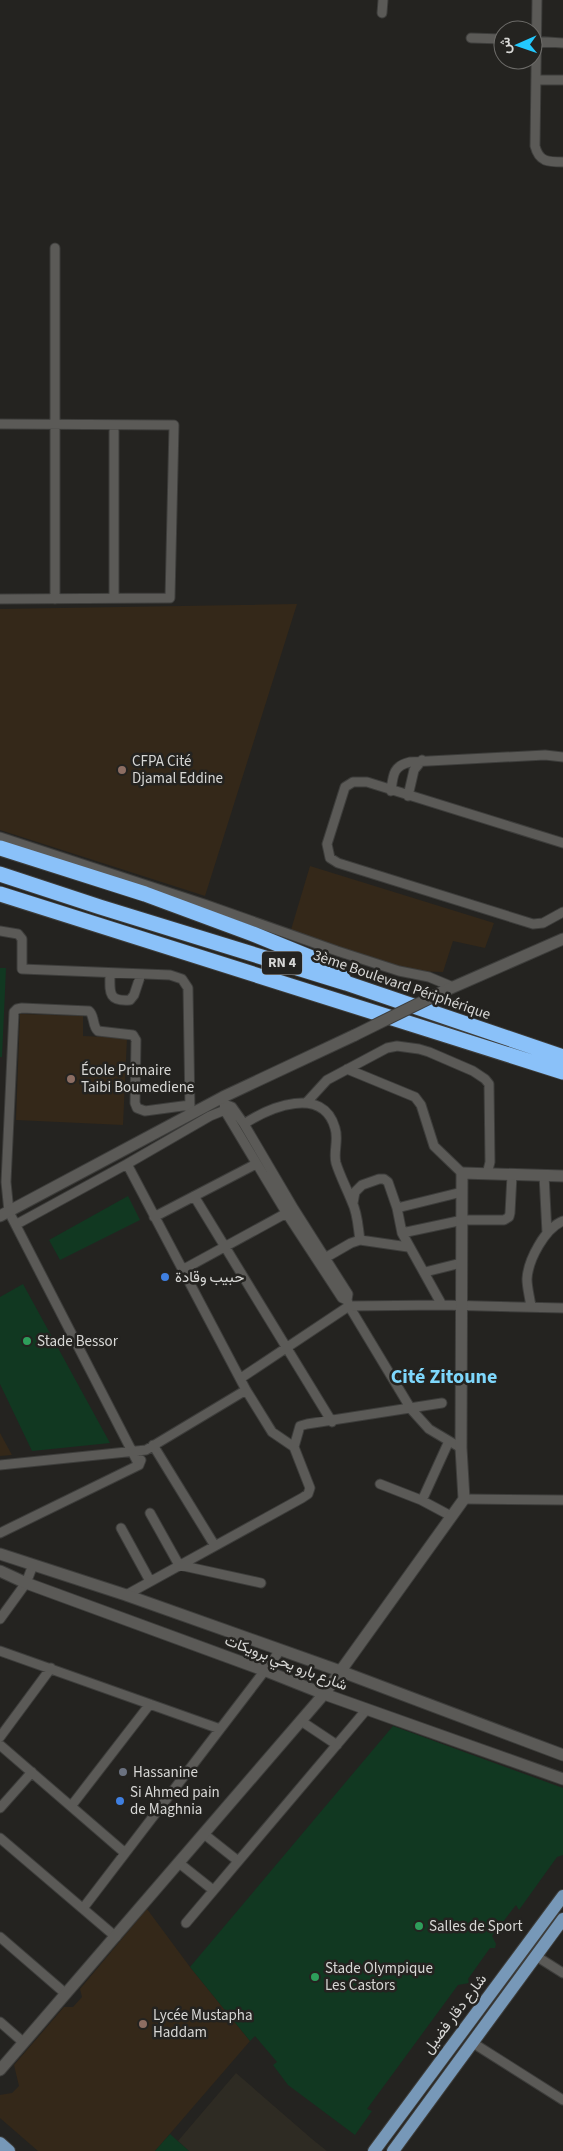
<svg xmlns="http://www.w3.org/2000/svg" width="563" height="2151" font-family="'Source Sans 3',Vazirmatn,sans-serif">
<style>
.built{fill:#2e2b23}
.education{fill:#342819}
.green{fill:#113821}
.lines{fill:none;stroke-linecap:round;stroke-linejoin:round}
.street-casing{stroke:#3d3d3b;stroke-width:11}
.secondary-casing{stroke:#3d3d3b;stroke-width:13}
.primary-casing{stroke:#3d3d3b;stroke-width:14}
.highway-casing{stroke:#3d3d3b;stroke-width:17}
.street{stroke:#5b5a57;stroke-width:9}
.secondary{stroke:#5b5a57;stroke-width:11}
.primary{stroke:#7798b8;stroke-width:12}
.highway{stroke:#8ac1f9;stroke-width:15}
.secondary-bridge-casing{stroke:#3d3d3b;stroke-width:13;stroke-linecap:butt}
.secondary-bridge{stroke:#5b5a57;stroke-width:11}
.education-dot{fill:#8d6e63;stroke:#242320;stroke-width:2}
.shop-dot{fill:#3f7fe0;stroke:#242320;stroke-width:2}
.leisure-dot{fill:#2e9e5b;stroke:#242320;stroke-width:2}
.worship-dot{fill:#6b7280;stroke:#242320;stroke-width:2}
.labels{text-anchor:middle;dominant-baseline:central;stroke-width:5;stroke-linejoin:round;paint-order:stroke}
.shield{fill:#242320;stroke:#a1a19f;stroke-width:1}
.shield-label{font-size:14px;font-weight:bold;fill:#d7d7d5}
.poi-label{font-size:15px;fill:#d7d7d5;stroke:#242320;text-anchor:start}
.street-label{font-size:15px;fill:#d7d7d5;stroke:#242320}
.district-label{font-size:20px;font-weight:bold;fill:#7ed7fc;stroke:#242320}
</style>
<rect width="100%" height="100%" fill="#242320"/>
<path class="built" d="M236,2073L312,2139L327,2151H189L178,2141Z"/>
<path class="education" d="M297,604L205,896L0,830V609Z
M310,866L494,923L485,948L453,941L443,972L414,971L290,933Z
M20,1014L83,1016V1036L127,1038L123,1125L16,1120Z
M0,1433L12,1455L0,1456Z
M147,1909L190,1967L250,2041L155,2151H38L0,2118V2095L12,2093L19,2086L14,2065L64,2007H73L82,1997L80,1989Z"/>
<path class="green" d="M0,968H6L2,1057H0Z
M128,1196L140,1220L60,1260L49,1240Z
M23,1284L110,1443L32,1451L0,1384V1297Z
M393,1726L563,1788V1855L557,1857L519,1910L516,1905L492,1936L496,1944L495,1948H490L468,1979L469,1983L458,1985L367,2109L372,2111L355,2135L288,2085L273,2065L277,2062L255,2036L250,2041L190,1967Z
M170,2134L189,2151H155Z"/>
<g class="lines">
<g class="street-casing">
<path id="street" d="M537,0L535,146C539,162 548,162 563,162
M382,13L383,0
M471,38L503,39
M533,41L563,43
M536,80H563
M55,248V599
M0,424L174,425L170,598L0,599
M114,598V425
M391,791C393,775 393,766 410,762L545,755L563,757
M408,796L414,770L422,760
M0,837L204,904L337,951L399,971L429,977L453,987
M563,843L367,782H353L345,787L327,844L330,858L338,863L533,924L543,923L563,912
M0,931L18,934L22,939V969L170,975L182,979L188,988L190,1111
M110,973C110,991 107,1002 130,1000L134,995L141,974
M347,1069L415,1097L421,1105L434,1146L462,1173
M224,1102L225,1111L287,1214L342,1298L347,1300
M306,1103L327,1080L387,1048L397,1046L419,1049L429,1052L473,1071L485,1079L489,1084L490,1162L487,1174
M224,1104L232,1107L244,1124L294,1209L348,1294L347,1300L349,1306L411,1409L429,1429L461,1448
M244,1124C270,1107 323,1085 335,1128C339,1140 333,1152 336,1163C340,1176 347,1189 352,1202C358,1214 358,1228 360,1240L351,1243L325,1258
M127,1164L210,1116L230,1108
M544,1175L547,1233
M194,1196L332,1422
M353,1203L355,1192L362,1185L379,1179H384L388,1182L397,1208L402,1233L442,1305
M397,1208L462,1192
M154,1217L256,1164
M17,1224L127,1164L246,1390L272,1432L294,1447L310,1488L308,1494L302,1498L126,1595
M402,1233L463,1220H504L509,1217L510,1213L512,1175
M360,1240L408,1247
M184,1269L292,1210
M425,1272L461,1263
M531,1307C530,1298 527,1288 527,1279C528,1260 545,1228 563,1221
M241,1378L349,1306L442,1305L563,1308
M153,1445L215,1546
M294,1447L300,1426L307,1424L442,1403
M0,1465L146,1450L246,1390
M139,1465L9,1212L6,1182L14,1012L17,1009L22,1008L89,1011C95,1016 92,1026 98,1031L133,1035L136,1040L135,1103L137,1108L145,1111L190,1105
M380,1484L421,1500L451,1516
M424,1496L449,1441
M464,1499L563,1500
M150,1513L179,1565L261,1583
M121,1528L150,1581
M0,1533L139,1465L141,1460
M0,1619L26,1583L33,1565
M0,1651L220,1729
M301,1721L337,1745
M0,1737L51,1668
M0,1745L125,1853
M72,1805L150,1704
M0,1808L32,1772
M204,1834L238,1861
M0,1838L116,1937
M179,1863L213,1890
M84,1907L279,1652
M186,1923L367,1709
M0,1937L66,1994
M536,1956L563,1973
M0,2022L23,2042
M473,2043L563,2100"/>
</g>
<g class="secondary-casing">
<path id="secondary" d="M442,992L563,939
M0,1216L223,1097L355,1035
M0,1554L126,1595L340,1671L563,1755
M0,1571L26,1583L266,1671L324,1694L563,1779
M0,2070L324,1694L464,1499L461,1448L462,1173L563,1176"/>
</g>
<g class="primary-casing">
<path id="primary" d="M0,2143L9,2151
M374,2151L563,1896
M393,2151L563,1919"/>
</g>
<g class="highway-casing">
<path id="highway" d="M0,848L145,894L253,934L334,967L346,983
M0,874L100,907L346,983L563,1057
M0,894L563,1072"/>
</g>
<use href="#street" class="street"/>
<use href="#secondary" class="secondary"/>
<use href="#primary" class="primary"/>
<use href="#highway" class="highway"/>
<g class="secondary-bridge-casing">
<path id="secondary-bridge" d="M355,1035L442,992"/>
</g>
<use href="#secondary-bridge" class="secondary-bridge"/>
</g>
<g class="education-dot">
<circle cx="122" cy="770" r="5"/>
<circle cx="71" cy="1079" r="5"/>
<circle cx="143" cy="2024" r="5"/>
</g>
<g class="shop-dot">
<circle cx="165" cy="1277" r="5"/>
<circle cx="120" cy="1801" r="5"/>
</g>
<g class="leisure-dot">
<circle cx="27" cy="1341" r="5"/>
<circle cx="419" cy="1926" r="5"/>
<circle cx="315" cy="1977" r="5"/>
</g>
<circle class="worship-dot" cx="123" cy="1772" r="5"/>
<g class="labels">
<rect class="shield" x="262" y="951.5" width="40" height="23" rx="4"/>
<g class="shield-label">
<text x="282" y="963">RN 4</text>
</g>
<g class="poi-label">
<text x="132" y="761">CFPA Cité<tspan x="132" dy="17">Djamal Eddine</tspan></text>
<text x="81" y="1070">École Primaire<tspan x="81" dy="17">Taibi Boumediene</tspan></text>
<text x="175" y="1277">حبيب وقادة</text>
<text x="37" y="1341">Stade Bessor</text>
<text x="133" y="1772">Hassanine</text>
<text x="130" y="1792">Si Ahmed pain<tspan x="130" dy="17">de Maghnia</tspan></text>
<text x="429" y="1926">Salles de Sport</text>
<text x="325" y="1968">Stade Olympique<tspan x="325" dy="17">Les Castors</tspan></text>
<text x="153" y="2015">Lycée Mustapha<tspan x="153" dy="17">Haddam</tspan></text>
</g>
<g class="street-label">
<text transform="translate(402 985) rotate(19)">3ème Boulevard Périphérique</text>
<text transform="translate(286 1663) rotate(21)">شارع بارو يحي برويكات</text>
<text transform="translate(455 2014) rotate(-53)">شارع دقار فضيل</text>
</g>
<g class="district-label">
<text x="444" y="1377">Cité Zitoune</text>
</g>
</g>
<g transform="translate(518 45) rotate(268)"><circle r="24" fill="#242320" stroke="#6c6b68"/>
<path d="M0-4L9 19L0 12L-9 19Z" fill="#23c9fe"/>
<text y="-8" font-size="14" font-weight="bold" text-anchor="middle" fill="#d7d7d5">ش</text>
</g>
</svg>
